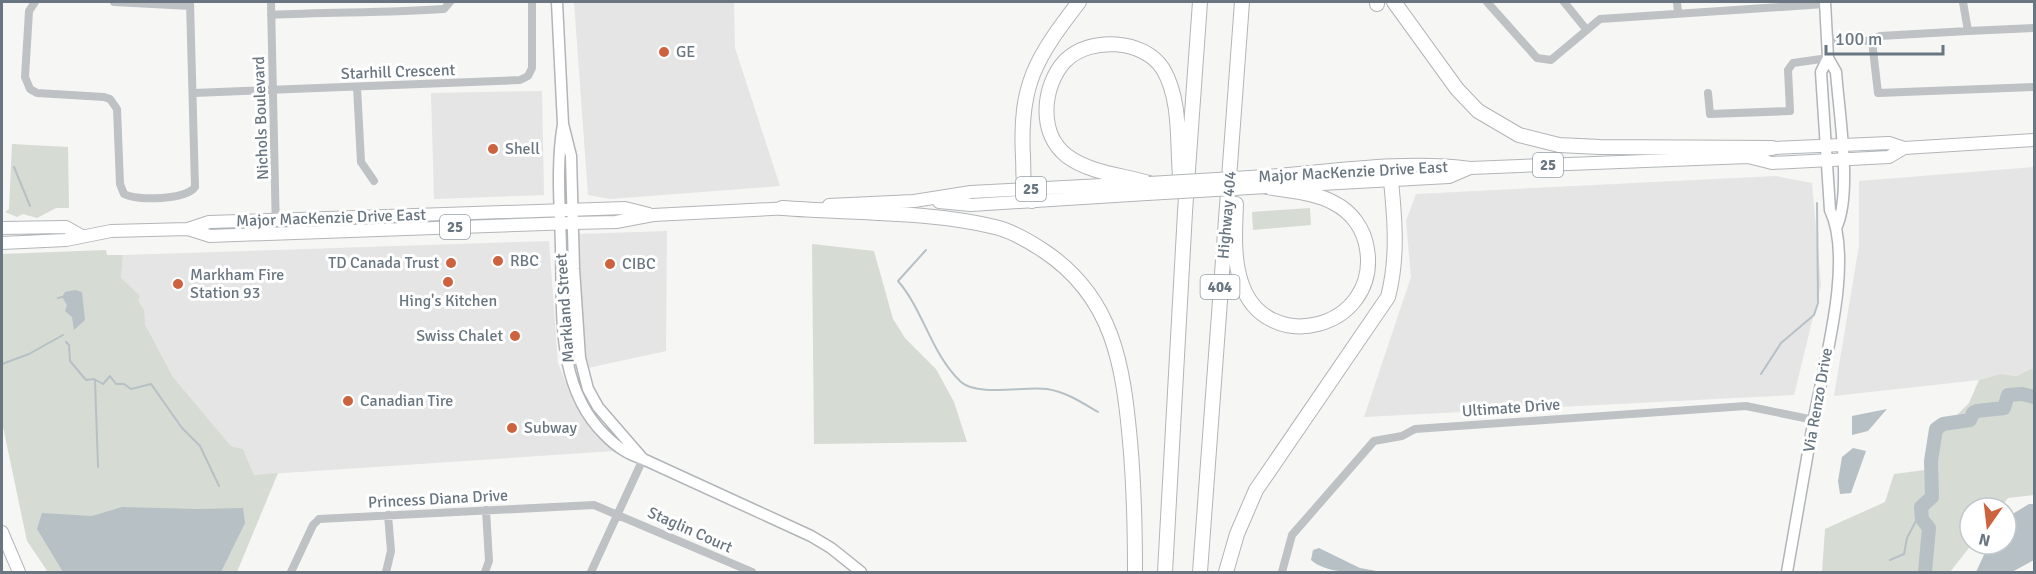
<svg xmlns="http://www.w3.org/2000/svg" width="2036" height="574" font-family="Signika,sans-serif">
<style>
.built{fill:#e4e5e4}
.green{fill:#d6dbd4}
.water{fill:#b7c0c5}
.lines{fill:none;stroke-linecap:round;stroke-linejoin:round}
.stream{stroke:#b7c0c5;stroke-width:2}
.river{stroke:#b7c0c5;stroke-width:14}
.secondary-casing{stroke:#b1b5b9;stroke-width:13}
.primary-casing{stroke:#b2b6b9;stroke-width:14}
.highway-casing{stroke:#b2b5b8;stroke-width:16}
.street{stroke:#bec2c5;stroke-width:8}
.secondary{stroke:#fff;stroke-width:10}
.primary{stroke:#fff;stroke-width:12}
.highway{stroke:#fff;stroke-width:14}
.primary-bridge-casing{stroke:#b2b6b9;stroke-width:14;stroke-linecap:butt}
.primary-bridge{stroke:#fff;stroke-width:12}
.poi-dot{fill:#cd633e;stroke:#fff;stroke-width:2}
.labels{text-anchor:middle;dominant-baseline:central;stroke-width:6;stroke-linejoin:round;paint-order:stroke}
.shield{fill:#fff;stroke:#969fa7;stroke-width:1.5}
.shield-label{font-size:15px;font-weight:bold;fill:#697681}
.poi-label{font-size:16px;fill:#697681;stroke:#fff;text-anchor:start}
.street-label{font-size:16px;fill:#697681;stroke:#fff}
</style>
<rect width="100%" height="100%" fill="#f6f6f4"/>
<path class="built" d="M574,2H734L735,48L780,186L610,199L588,195Z
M542,91L544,195L434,199L431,93Z
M2034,167V369L2017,376L2000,374L1979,380L1834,396L1859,245V181Z
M1776,176L1812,183L1821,285L1794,395L1364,417L1411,277L1406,221L1416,194Z
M667,231L666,351L588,368L584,344L577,240L579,234Z
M549,241L558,363L574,403L614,451L254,475L243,449L231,446L173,377L121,278L123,255Z"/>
<path class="green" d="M12,144L68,147L69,208H56L37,218L23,214L17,217L5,212L9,209Z
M1310,208L1311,225L1253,230L1252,212Z
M812,244L874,251L893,319L905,338L936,369L954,402L967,442L814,444Z
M106,250L107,255H123L121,278L140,296L138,301L144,310L145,324L173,377L231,446L243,449L254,475L278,473L237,572H48L27,541L2,422V254Z
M2031,369H2034V495L2008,498L2000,508H1970V544H1972L1950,572H1822L1825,529L1885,502L1894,474L1932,469L1939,433L1969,403L1979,380L2000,374L2017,376Z"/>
<path class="water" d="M75,290L82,292L85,320L74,330L72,317L65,311L67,305L62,297L65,292Z
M1887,409L1868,431L1852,435V416Z
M1853,448L1866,451L1851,493L1840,494L1838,481L1842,457Z
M2029,504H2034V560L2012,572H1976L1989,544H2006V518Z
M122,507L198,509L243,508L245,523L221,572H63L37,529L42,513L92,516Z
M1319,548L1360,568L1382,572C1360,573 1326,574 1311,560L1313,550Z"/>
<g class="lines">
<path class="stream" d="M14,167L30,206
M926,250L898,281C924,311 931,354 961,382C978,397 1025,386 1047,389C1066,392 1081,402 1098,412
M58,298L62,297
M66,342L69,345L70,361L86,380L94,379L103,384L110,376L116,384H124L131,389L151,384L182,428L200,446L219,486
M2,364L29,354L63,335
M1761,374L1781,343L1814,315L1818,303L1817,203
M95,380L98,467
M1890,560L1904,554L1907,538L1920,513"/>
<path class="river" d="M1925,572L1929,528L1922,519L1921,507L1932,497L1931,461L1936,429L1943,424L1970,420L1973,413L1977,411L2004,408L2008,395L2022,394L2034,397"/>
<g class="secondary-casing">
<path id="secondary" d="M557,2L563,124L571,156L574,269L580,358L588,389L598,407L643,459
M1825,2L1828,58L1836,72C1839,113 1852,191 1837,226
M563,124C556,166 560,206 561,248C563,312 555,386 605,435C617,447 627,454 643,459L811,536L831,548L861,572
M1787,572C1796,521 1805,469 1814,418C1824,363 1854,260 1830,210L1821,72L1828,58"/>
</g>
<g class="primary-casing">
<path id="primary" d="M1764,151L1772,148L1889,143L1904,148L2034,140
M1267,176C1331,171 1406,159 1470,168L1748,157L1772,163L1889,157L1904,148
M1284,186L1449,177L1470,168
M939,202L971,205L1147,194
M829,205L914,201L971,192L1141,183
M2,228L66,227L80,235
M188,229L210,236L573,223L616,222L653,215L791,208
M2,243L66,240L111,231L188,229L209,222L625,208L649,214
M2,532L19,572"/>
</g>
<g class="highway-casing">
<path id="highway" d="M1377,2V4
M1394,2L1457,89L1478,111L1519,135L1559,145L1600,147L1772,148
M1149,183C1122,175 1090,173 1067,156C1038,134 1042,86 1065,61C1090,36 1144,39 1163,69C1183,103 1176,149 1181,186
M1032,201C1021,185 1024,175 1023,157C1019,84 1036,58 1079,2
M1236,204C1235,229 1233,258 1241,282C1265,358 1380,329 1367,249C1364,229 1352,212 1334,203C1315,192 1289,191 1267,187
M782,208C850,213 930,211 995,227C1012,231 1029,241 1044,251C1113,297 1123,364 1130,441C1134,485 1135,528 1135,572
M1165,572L1185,212L1200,2
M1200,572L1242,2
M1226,572L1237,534L1256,490L1388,297C1398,259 1395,220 1391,181"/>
</g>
<path class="street" d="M35,2L29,11L25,77L30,89L37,93L104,97L110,99L117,109L120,184L124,194C137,201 186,200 195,187L190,2
M114,2L190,6
M271,2L276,233
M1487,2L1537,58L1551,60L1600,19L1825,4
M1564,2L1586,29
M1677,2L1678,13
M271,15C329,12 387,13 444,9L450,2
M1968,31L2034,28
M1827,39L1872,41L1880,36L1968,31L1963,2
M1872,41L1878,93L2034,87
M357,87L361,162L374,181
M194,93L520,80L528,76L532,68V2
M1708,93L1710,114L1790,111L1788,70L1793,63L1828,58
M291,572L313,525L319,519L594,505L752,572
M386,572L391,551L388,515
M485,572L489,561L486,510
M591,572L643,459
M1282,572L1292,535L1374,441L1402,436L1415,429L1746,406L1814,420"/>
<use href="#secondary" class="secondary"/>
<use href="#primary" class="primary"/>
<use href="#highway" class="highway"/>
<g class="primary-bridge-casing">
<path id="primary-bridge" d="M1149,183L1267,176
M1147,194L1267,187"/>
</g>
<use href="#primary-bridge" class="primary-bridge"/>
</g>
<g class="poi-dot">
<circle cx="664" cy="52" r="6"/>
<circle cx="493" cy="149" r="6"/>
<circle cx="498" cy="261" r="6"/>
<circle cx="451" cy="263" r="6"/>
<circle cx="610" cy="264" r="6"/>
<circle cx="448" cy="282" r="6"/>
<circle cx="178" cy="284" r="6"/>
<circle cx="515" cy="336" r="6"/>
<circle cx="348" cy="401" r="6"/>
<circle cx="512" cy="428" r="6"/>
</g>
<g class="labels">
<g class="shield">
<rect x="1533" y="153" width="30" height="24" rx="4.5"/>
<rect x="1016" y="177" width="30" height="24" rx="4.5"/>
<rect x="440" y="215" width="30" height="24" rx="4.5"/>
<rect x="1200.5" y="275" width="39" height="24" rx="4.5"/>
</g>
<g class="shield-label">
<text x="1548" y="165">25</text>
<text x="1031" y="189">25</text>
<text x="455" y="227">25</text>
<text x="1220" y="287">404</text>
</g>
<g class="poi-label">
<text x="676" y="52">GE</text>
<text x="505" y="149">Shell</text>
<text x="510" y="261">RBC</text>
<text x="439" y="263" text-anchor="end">TD Canada Trust</text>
<text x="622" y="264">CIBC</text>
<text x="190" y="275">Markham Fire<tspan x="190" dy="18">Station 93</tspan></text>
<text x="448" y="301" text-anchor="middle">Hing's Kitchen</text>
<text x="503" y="336" text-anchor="end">Swiss Chalet</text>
<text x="360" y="401">Canadian Tire</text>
<text x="524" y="428">Subway</text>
</g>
<g class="street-label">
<text transform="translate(398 72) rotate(-2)">Starhill Crescent</text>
<text transform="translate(261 118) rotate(-92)">Nichols Boulevard</text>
<text transform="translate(1353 172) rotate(-3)">Major MacKenzie Drive East</text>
<text transform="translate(1227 215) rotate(-85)">Highway 404</text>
<text transform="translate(331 218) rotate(-2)">Major MacKenzie Drive East</text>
<text transform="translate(565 308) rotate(-94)">Markland Street</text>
<text transform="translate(1818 400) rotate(-80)">Via Renzo Drive</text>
<text transform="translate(1511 408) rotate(-4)">Ultimate Drive</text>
<text transform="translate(438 499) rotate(-3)">Princess Diana Drive</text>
<text transform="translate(690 530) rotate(24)">Staglin Court</text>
</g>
</g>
<rect width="2036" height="574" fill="none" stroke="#697681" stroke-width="6"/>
<g transform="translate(1988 526) rotate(194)"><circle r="28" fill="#ffffff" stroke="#c3c8cd" stroke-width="1.5"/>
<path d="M0-4.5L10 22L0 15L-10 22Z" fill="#cd633e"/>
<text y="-9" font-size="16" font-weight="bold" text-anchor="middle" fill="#697681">N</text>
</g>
<path d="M1826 45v9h117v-9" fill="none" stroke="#697681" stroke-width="3"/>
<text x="1835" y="45" font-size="18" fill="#697681" stroke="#ffffff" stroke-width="4.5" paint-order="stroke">100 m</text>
</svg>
